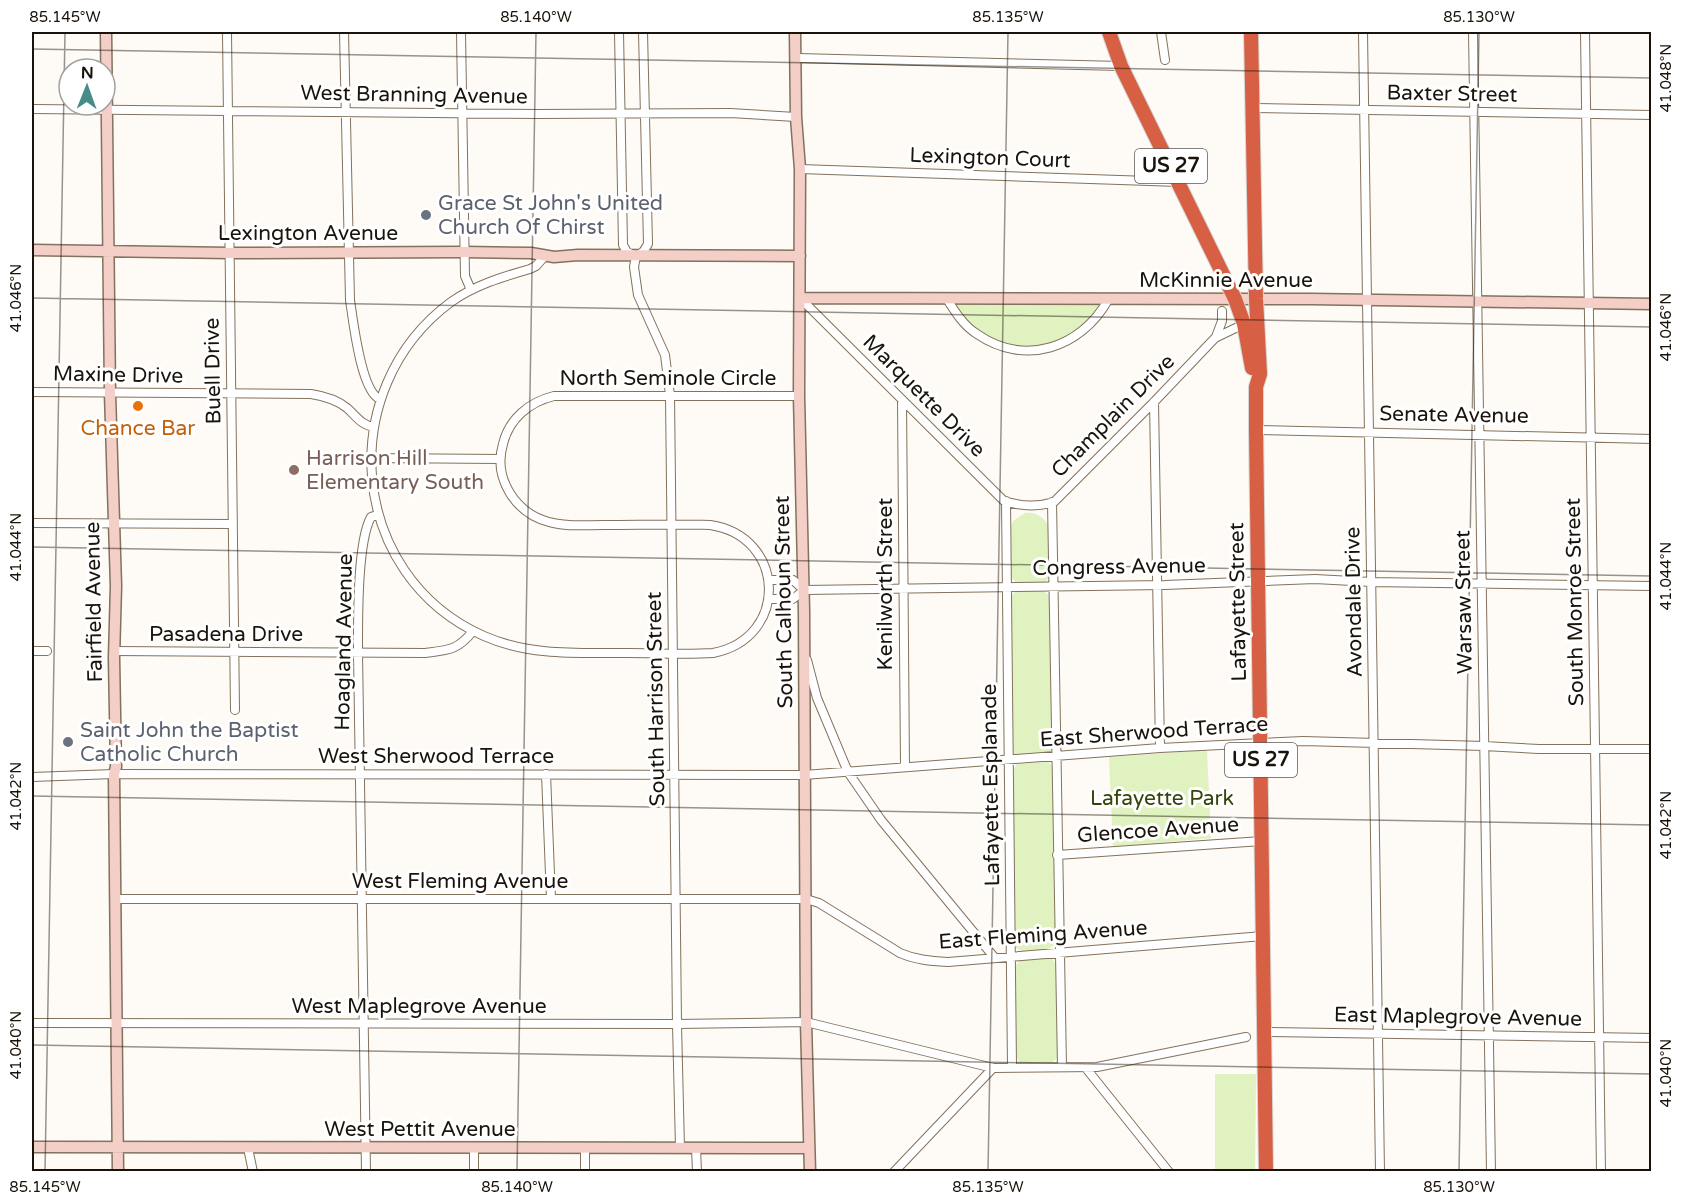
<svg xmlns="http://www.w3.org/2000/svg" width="1683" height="1203" font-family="'Varela Round',sans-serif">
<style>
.green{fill:#dff2c0}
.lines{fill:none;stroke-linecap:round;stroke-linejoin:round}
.street-casing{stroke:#83725d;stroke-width:10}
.secondary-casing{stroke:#83725d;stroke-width:13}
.highway-casing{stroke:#d6d5d3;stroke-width:16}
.street{stroke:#fff;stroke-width:8}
.secondary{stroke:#f3cfc7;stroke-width:10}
.highway{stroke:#d75f44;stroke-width:14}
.ticks{fill:none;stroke:#1a130b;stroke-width:1.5;stroke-opacity:0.45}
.worship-dot{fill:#6b7280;stroke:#fff;stroke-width:2}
.food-dot{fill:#e8710a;stroke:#fff;stroke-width:2}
.education-dot{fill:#8d6e63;stroke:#fff;stroke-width:2}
.labels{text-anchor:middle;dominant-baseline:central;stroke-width:6;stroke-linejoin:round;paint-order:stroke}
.shield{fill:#fff;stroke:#5f5a54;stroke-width:1.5}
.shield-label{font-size:20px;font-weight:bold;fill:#1a130b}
.street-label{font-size:21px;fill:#1a130b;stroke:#fff}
.worship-label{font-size:21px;fill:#5b616d;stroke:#fff;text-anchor:start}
.food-label{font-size:21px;fill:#c56008;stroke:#fff}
.education-label{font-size:21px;fill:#785e54;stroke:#fff;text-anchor:start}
.park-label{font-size:21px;fill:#354509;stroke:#fff}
.neatline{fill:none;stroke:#1a130b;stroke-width:2}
.ticks-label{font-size:15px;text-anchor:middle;fill:#1a130b}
</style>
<rect width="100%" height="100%" fill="#fefaf5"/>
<path class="green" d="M959,302L1097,303L1099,306C1093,318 1081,328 1069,335C1030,359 981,343 957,306Z
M1025,513C1037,511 1047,519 1050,530V575L1046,582H1016L1011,578L1009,531L1013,521Z
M1017,591H1043L1050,596L1053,747L1052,751L1048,753L1019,755L1014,754L1012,750L1010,597Z
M93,619L103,621V645L101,646H93Z
M1207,750L1211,838L1113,847L1109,757Z
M1046,762L1050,763L1053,768L1056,942C1051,953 1025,954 1016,948L1015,944L1012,771L1017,764Z
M1051,958L1057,965L1058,1057L1051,1064H1021L1015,1055L1016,965L1021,960Z
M1215,1074H1256L1255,1171H1215Z"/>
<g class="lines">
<g class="street-casing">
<path id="street" d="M227,32L235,710
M344,32L350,300C353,320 361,392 380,399
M461,32L465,276L471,290
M619,32L623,245L627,252L636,256L643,252L648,244L643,32
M1161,32L1165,60
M1363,32L1380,1172
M1473,32L1491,1172
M1585,32L1601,1172
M797,58L1121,66
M1252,108L1652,115
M32,109L536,114L730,113L796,117
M800,169L1179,182
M636,256L634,267L638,295L665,355L670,395L677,1024L680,1148
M544,257L536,266L530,269C502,277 475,285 451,302C333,389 348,576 484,636C529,656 578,653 627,653C656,653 685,655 713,653C790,638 786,536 710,525C675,524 639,525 604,525C586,525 566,527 549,522C515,513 493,478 503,444C509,419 529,402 554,396H799
M800,298L1004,501C1020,506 1038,507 1054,502L1154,402L1215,338L1244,324
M947,299C955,312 964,326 977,334C1025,367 1081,348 1108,300
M1216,337L1222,321V311
M32,392L311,394C324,396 337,400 347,408C356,416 361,425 374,427
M902,400L905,767
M1154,402L1160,748
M1256,430L1652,439
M372,458L500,459
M1006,501L1012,1067
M1052,502L1062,1067
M32,523L233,524
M770,580H793L804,590
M804,590L1165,585L1315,579L1371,582L1652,586
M769,599H793L804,590
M32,651H47
M114,651L425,653C449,650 458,650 473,631
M807,660L817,698L848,772L881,820L994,957
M546,774L551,899
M32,777L114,774L804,775L1160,748L1303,741L1484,746L1539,749H1652
M1057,855L1262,841
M115,899H806L819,903L900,953C916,960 931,961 948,962L1263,936
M32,1023L677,1024L806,1022L993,1068L1097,1067L1246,1037
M1265,1032L1652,1038
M1085,1067L1169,1172
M248,1148L253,1172
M474,1148V1172
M585,1148V1172
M696,1148L697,1172
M366,1172L358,653C358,622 357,542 371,517L377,515
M894,1172L993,1068"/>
</g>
<g class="secondary-casing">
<path id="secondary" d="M106,32L110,393L116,586L114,658L116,767L114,774L118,1172
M795,32L796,117L800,169L799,396L804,611L806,1022L810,1172
M32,250L230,253L464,252L531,253L554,257L578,255L800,256
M800,298L1311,299L1652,304
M32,1147L809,1148"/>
</g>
<g class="highway-casing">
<path id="highway" d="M1109,32L1121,66L1235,299L1244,324L1252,368
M1251,32L1256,299L1260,374L1256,387V430L1266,1172"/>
</g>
<use href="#street" class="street"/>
<use href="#secondary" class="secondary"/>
<use href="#highway" class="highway"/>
</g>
<path class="ticks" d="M32,49L1652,78M32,298L1652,327M32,547L1652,576M32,796L1652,825M32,1045L1652,1074M45,1172L65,32M517,1172L536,32M988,1172L1008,32M1459,1172L1479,32"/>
<g class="worship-dot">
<circle cx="426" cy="215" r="6"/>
<circle cx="68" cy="742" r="6"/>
</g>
<circle class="food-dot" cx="138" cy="406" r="6"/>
<circle class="education-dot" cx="294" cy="470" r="6"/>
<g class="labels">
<g class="shield">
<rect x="1135" y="149" width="72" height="34" rx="4.5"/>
<rect x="1225" y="743" width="72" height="34" rx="4.5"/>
</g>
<g class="shield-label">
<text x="1171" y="166">US 27</text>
<text x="1261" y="760">US 27</text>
</g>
<g class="street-label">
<text transform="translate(1452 94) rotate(1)">Baxter Street</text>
<text transform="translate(414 95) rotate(1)">West Branning Avenue</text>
<text transform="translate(990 158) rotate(2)">Lexington Court</text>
<text x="308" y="233">Lexington Avenue</text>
<text x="1226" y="280">McKinnie Avenue</text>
<text transform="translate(213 371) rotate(-91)">Buell Drive</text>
<text transform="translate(118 375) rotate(1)">Maxine Drive</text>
<text x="668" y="378">North Seminole Circle</text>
<text transform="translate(924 396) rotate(45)">Marquette Drive</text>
<text transform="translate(1454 415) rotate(1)">Senate Avenue</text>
<text transform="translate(1113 416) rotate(-45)">Champlain Drive</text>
<text transform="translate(1119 567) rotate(-1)">Congress Avenue</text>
<text transform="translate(885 584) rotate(-90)">Kenilworth Street</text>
<text transform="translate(94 602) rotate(-91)">Fairfield Avenue</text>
<text transform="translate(784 602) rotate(-91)">South Calhoun Street</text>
<text transform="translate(1238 602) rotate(-91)">Lafayette Street</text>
<text transform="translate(1354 602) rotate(-91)">Avondale Drive</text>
<text transform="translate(1464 602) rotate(-91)">Warsaw Street</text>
<text transform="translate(1575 602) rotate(-91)">South Monroe Street</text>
<text x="226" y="634">Pasadena Drive</text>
<text transform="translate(344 642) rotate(-89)">Hoagland Avenue</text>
<text transform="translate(656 699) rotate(-91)">South Harrison Street</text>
<text transform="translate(1154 732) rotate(-4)">East Sherwood Terrace</text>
<text x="436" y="756">West Sherwood Terrace</text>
<text transform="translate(991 785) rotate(-91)">Lafayette Esplanade</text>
<text transform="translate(1158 830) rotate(-4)">Glencoe Avenue</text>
<text x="460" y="881">West Fleming Avenue</text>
<text transform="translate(1043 935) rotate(-4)">East Fleming Avenue</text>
<text x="419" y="1006">West Maplegrove Avenue</text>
<text transform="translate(1458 1017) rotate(1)">East Maplegrove Avenue</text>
<text x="420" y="1129">West Pettit Avenue</text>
</g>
<g class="worship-label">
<text x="438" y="203">Grace St John's United<tspan x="438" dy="24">Church Of Chirst</tspan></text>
<text x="80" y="730">Saint John the Baptist<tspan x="80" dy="24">Catholic Church</tspan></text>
</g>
<g class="food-label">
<text x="138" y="428">Chance Bar</text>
</g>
<g class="education-label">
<text x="306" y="458">Harrison Hill<tspan x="306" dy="24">Elementary South</tspan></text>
</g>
<g class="park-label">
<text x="1162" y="798">Lafayette Park</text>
</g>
</g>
<rect width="1683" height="1203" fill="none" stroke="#ffffff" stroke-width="66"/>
<g transform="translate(87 87) rotate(1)"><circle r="28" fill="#ffffff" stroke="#a3a19d" stroke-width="1.5"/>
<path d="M0-4.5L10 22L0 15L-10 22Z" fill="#468d8a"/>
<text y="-9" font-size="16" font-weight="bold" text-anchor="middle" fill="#1a130b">N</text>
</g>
<rect x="33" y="33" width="1617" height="1137" class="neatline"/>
<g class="ticks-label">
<text x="65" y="22">85.145°W</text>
<text x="536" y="22">85.140°W</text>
<text x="1008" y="22">85.135°W</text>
<text x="1479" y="22">85.130°W</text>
<text transform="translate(1666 78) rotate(-90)" y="5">41.048°N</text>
<text transform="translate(16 298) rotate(-90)" y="5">41.046°N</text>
<text transform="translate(1666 327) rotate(-90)" y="5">41.046°N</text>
<text transform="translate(16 547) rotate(-90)" y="5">41.044°N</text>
<text transform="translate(1666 576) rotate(-90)" y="5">41.044°N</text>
<text transform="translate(16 796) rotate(-90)" y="5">41.042°N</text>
<text transform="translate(1666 825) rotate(-90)" y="5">41.042°N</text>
<text transform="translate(16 1045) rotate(-90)" y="5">41.040°N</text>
<text transform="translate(1666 1073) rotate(-90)" y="5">41.040°N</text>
<text x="45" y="1192">85.145°W</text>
<text x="517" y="1192">85.140°W</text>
<text x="988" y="1192">85.135°W</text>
<text x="1459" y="1192">85.130°W</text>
</g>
</svg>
